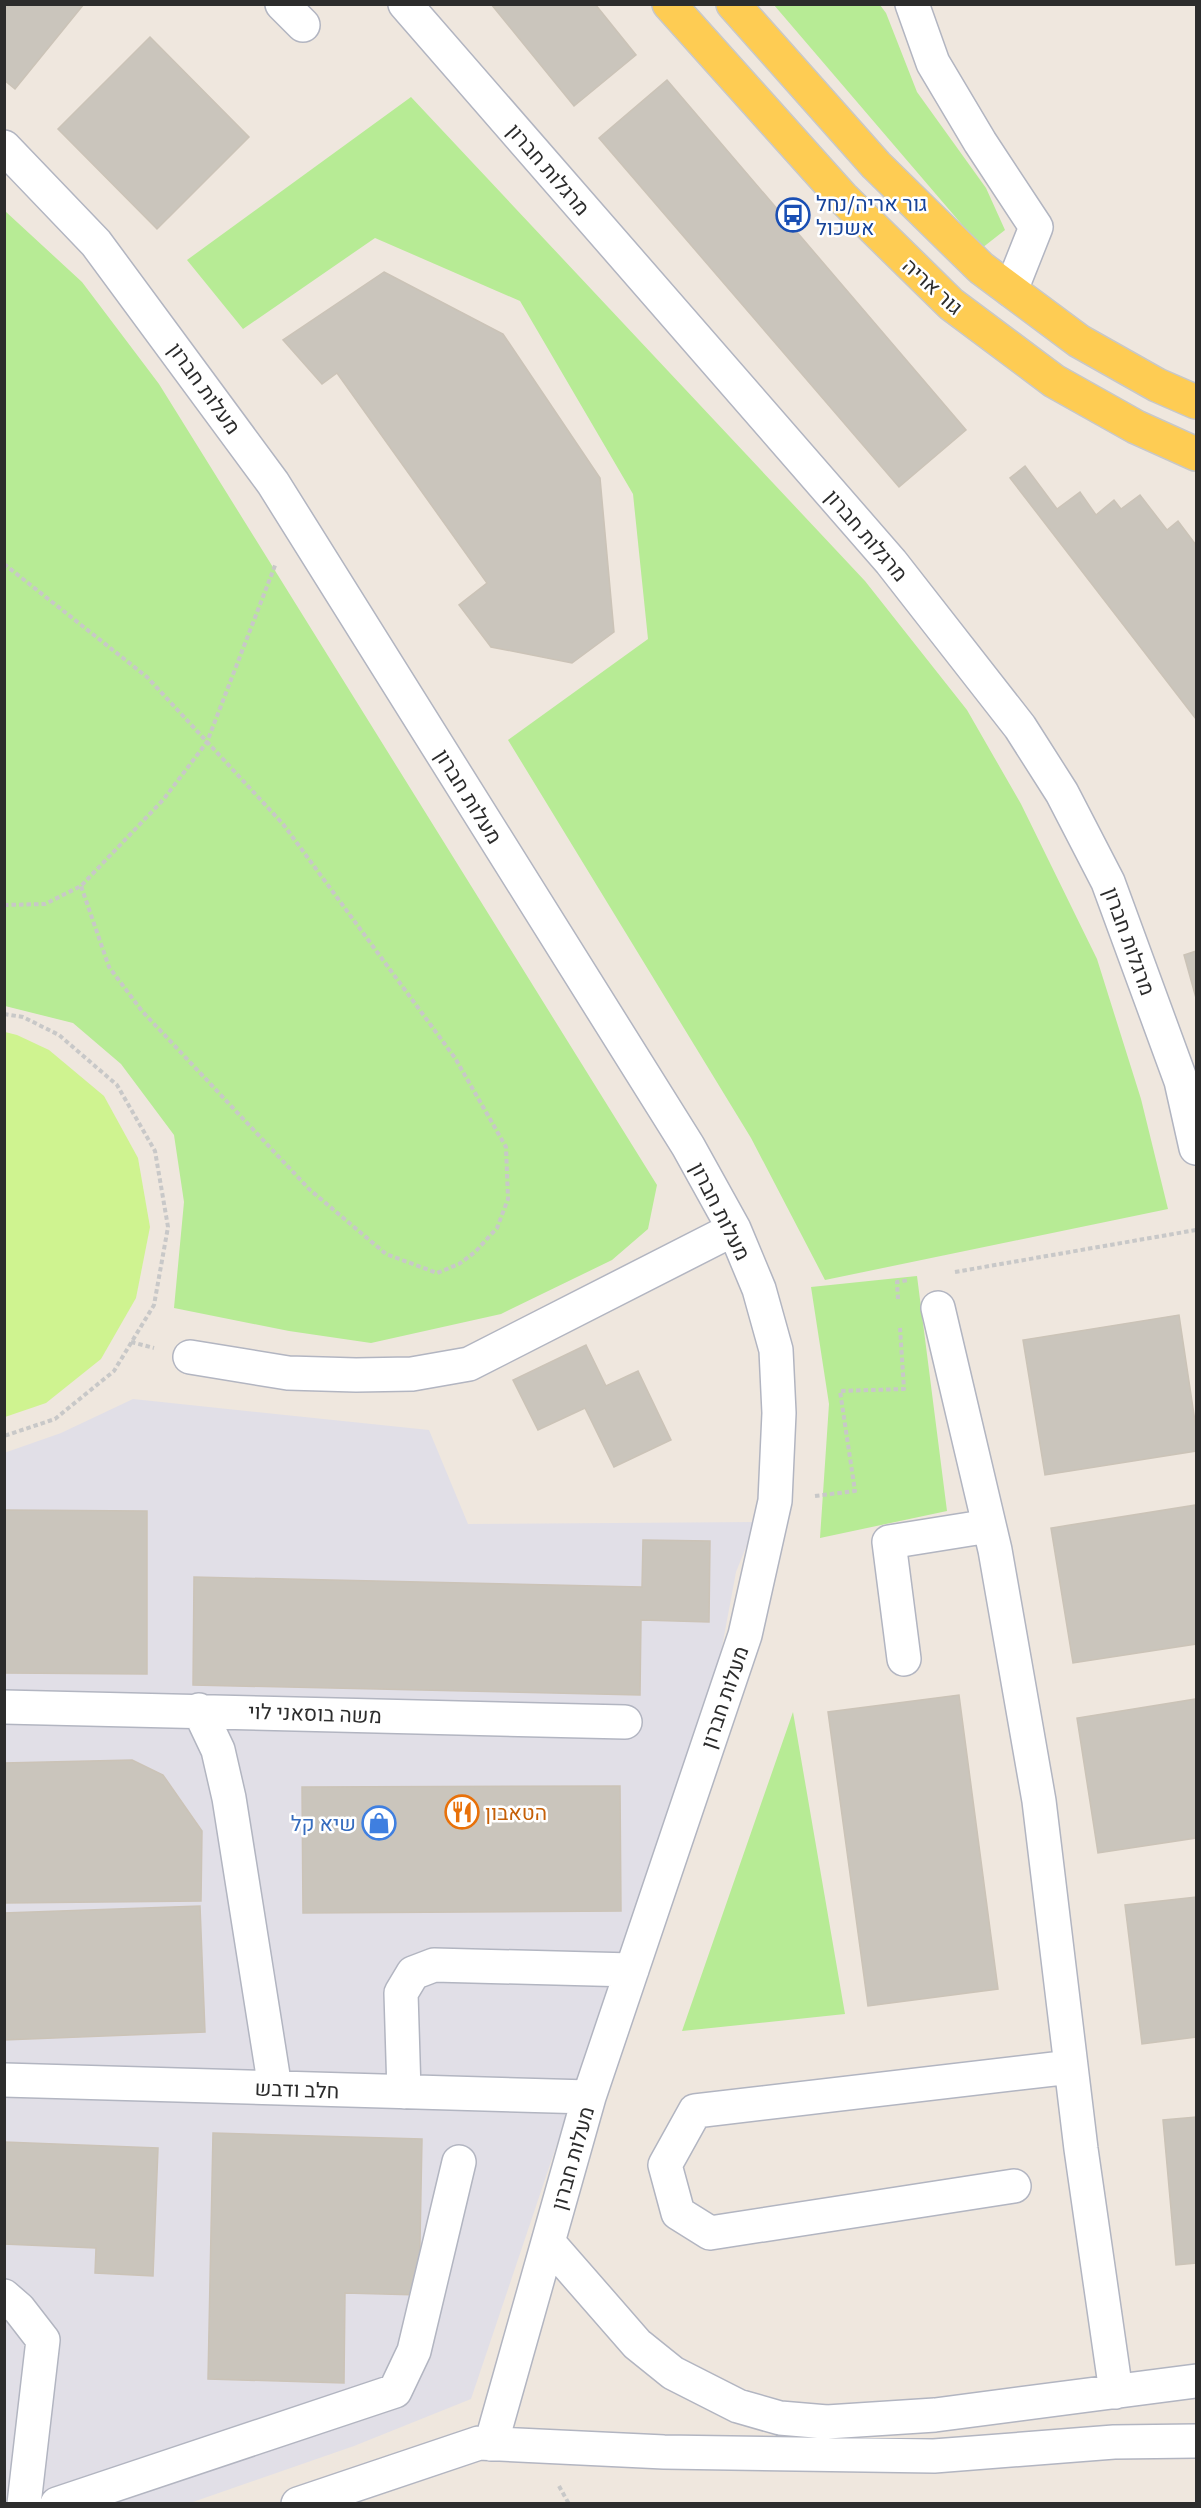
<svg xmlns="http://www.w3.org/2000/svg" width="1201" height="2508" font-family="'IBM Plex Sans',Heebo,sans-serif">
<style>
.industrial{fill:#e1dfe7}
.green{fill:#b7eb95}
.pitch{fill:#cff390}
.building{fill:#cac5bc;stroke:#cbc3b7;stroke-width:1.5}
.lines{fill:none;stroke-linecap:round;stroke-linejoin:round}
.minor-casing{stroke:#b2b5c1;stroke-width:36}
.major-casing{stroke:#c8c8c8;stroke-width:36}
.path{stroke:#c8c8c8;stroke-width:4;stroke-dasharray:4.5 3;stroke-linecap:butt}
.minor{stroke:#fff;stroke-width:33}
.major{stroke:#fecc53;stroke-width:33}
.labels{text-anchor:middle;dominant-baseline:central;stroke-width:5;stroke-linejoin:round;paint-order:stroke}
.street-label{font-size:21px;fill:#2c2c2c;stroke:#fff}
.transit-label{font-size:21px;fill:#164399;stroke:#fff;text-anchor:start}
.food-label{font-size:21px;fill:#c56008;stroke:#fff;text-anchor:start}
.shop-label{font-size:21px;fill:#366cbe;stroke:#fff;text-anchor:end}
</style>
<rect width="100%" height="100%" fill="#efe7de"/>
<path class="industrial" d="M133,1399L429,1430L468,1524L756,1522L736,1572L719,1663L471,2399L354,2446L190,2503H5L4,1453L61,1433Z"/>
<path class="green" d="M774,5H880L886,13L917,92L986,188L1005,230L982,248Z
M411,97L865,581L967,710L1021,804L1097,959L1141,1099L1168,1209L825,1280L751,1138L508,740L648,639L633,494L520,301L375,238L243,329L187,260Z
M5,211L82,282L159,384L657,1185L648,1229L612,1260L501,1314L371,1343L289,1331L174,1308L184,1202L174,1135L121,1064L73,1023L5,1006Z
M917,1276L947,1511L820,1538L829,1404L811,1287Z
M793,1712L845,2014L682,2031Z"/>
<path class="pitch" d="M5,1032L17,1035L49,1050L104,1096L138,1158L150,1227L136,1298L101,1359L46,1403L5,1417Z"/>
<path class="building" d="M4,4H84L15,89L4,80Z
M491,4H595L636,55L574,106Z
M150,37L249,137L157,229L58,129Z
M667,80L966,430L899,487L599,138Z
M384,272L503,334L600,478L614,632L572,663L491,647L459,605L487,583L337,373L322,384L283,340Z
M1025,466L1057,509L1080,492L1096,515L1114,500L1121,509L1140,495L1167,530L1178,521L1196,545V719L1010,478Z
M1196,951V998L1184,955Z
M1179,1315L1196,1428V1451L1045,1475L1023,1340Z
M586,1345L606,1386L638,1371L671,1440L614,1467L585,1408L538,1430L513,1380Z
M1196,1505V1644L1073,1663L1051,1528Z
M4,1510L147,1511V1674L4,1673Z
M643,1540L710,1541L709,1622L641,1620L640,1695L193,1685L194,1577L642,1587Z
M959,1695L998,1989L868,2006L828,1712Z
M1196,1699V1838L1098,1853L1077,1718Z
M132,1760L163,1775L202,1831L201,1901L4,1903V1763Z
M620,1786L621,1911L303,1913L302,1787Z
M1196,1897V2037L1142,2044L1125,1905Z
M200,1906L205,2032L4,2040V1913Z
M1196,2117V2263L1176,2265L1163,2120Z
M213,2133L422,2139L419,2295L345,2293L344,2383L208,2379Z
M4,2142L158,2148L153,2276L95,2273L96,2248L4,2244Z"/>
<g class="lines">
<g class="minor-casing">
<path id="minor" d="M282,4L303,25
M405,4L891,562L1020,727L1062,793L1108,882L1181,1081L1196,1148
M912,4L933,63L980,142L1036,227L1011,290
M4,147L96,243L273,483L688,1146L734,1229L759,1289L776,1350L779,1413L775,1501L745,1635L589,2097L491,2444
M938,1308L995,1550L1039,1801L1081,2149L1116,2392
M190,1357L288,1373L356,1375L412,1374L469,1364L734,1229
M904,1659L889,1542L989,1526
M4,1707L625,1722
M199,1710L218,1750L229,1798L275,2088
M4,2080L589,2097
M404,2092L401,1993L413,1973L434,1965L632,1970
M1014,2186L710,2233L678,2213L665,2165L695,2111L1071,2067
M548,2242L637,2344L673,2373L738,2406L780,2418L827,2422L935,2415L1196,2381
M4,2296L19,2309L43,2340L24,2504
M57,2504L395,2391L414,2351L459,2162
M298,2504L479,2443L664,2452L934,2456L1114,2442L1196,2441"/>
</g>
<g class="major-casing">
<path id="major" d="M669,4L842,197L951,304L1054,381L1136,427L1196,454
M733,4L876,165L981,268L1079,341L1157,385L1196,402"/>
</g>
<path class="path" d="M4,564L147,677L283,824L455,1058L506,1147L508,1199L497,1228L475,1252L459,1264L437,1273L386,1254L309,1189L142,1011L109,967L81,886
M4,905L45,904L81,886L163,800L207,742L276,563
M4,1014L23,1017L59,1035L117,1085L155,1151L168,1227L154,1305L114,1371L55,1419L4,1436
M955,1272L1196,1230
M898,1299L897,1282L909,1280
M131,1342L154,1348
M815,1496L855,1491L840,1391L904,1389L900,1328
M559,2486L569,2504"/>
<use href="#minor" class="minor"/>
<use href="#major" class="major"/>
</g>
<defs>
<g id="bus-ring" transform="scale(1.725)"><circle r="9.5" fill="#fff" stroke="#1a4fb4" stroke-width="1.5"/><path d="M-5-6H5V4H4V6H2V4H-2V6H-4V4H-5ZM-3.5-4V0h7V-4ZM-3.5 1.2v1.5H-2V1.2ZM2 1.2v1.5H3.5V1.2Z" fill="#1a4fb4"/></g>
<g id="restaurant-ring" transform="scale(1.725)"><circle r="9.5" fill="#fff" stroke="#e8710a" stroke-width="1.5"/><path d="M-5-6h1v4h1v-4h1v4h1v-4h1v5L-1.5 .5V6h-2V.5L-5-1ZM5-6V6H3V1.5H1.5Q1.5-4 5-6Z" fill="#e8710a"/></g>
<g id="shop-ring" transform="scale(1.725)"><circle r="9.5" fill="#fff" stroke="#3f7fe0" stroke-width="1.5"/><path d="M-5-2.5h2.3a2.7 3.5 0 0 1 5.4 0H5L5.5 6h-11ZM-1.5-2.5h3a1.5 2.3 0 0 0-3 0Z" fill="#3f7fe0"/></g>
</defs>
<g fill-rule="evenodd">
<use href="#bus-ring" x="793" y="215"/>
<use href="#restaurant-ring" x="462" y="1812"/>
<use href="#shop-ring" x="379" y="1823"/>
</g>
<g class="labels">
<g class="street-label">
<text transform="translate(549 169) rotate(49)">מרגלות חברון</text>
<text transform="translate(933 286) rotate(42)">גור אריה</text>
<text transform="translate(205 388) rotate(54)">מעלות חברון</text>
<text transform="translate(867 535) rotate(49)">מרגלות חברון</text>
<text transform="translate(469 796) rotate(58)">מעלות חברון</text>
<text transform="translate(1130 941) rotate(70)">מרגלות חברון</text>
<text transform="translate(721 1211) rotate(63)">מעלות חברון</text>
<text transform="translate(724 1697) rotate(-71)">מעלות חברון</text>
<text transform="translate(315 1713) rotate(2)">משה בוסאני לוי</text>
<text transform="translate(297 2089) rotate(2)">חלב ודבש</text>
<text transform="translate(572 2158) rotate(-74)">מעלות חברון</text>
</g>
<g class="transit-label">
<text x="816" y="203">גור אריה/נחל<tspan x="816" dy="24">אשכול</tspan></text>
</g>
<g class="food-label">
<text x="485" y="1812">הטאבון</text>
</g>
<g class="shop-label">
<text x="356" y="1823">שיא קל</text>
</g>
</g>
<rect width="1201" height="2508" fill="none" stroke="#2c2c2c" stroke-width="12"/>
</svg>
